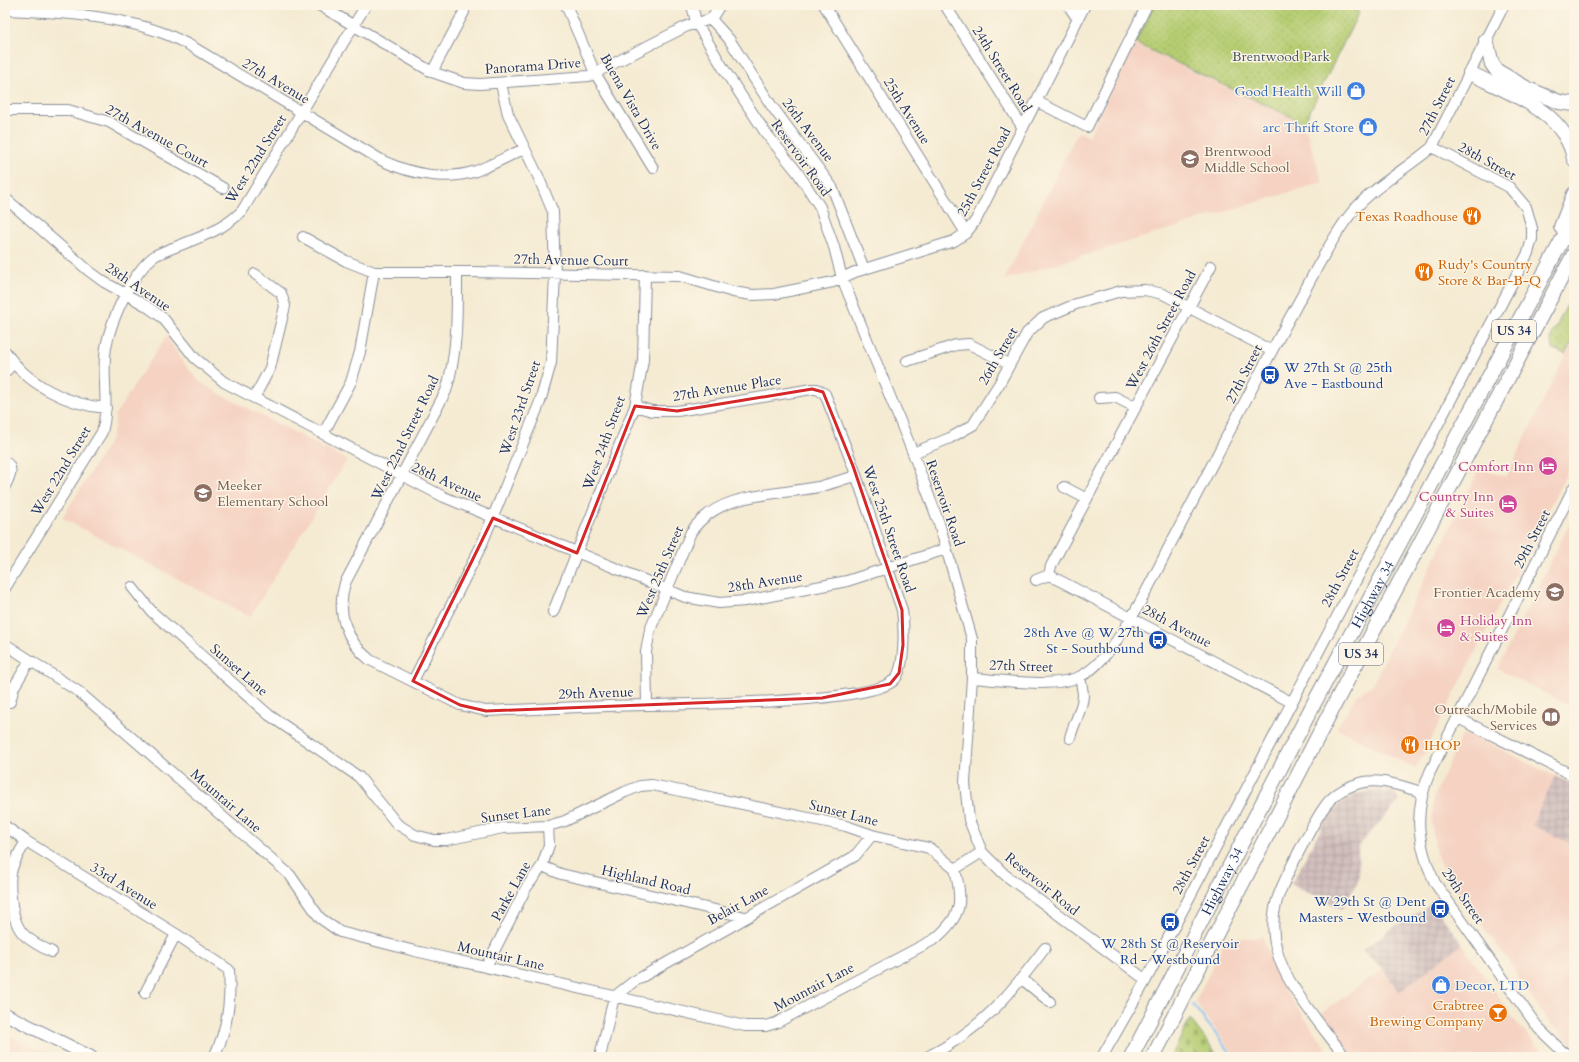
<svg xmlns="http://www.w3.org/2000/svg" width="1579" height="1062" font-family="Cardo,serif">
<style>
.built{fill:#f5d2c2}
.industrial{fill:url(#industrial-grid)}
.cemetery{fill:url(#cemetery-stones);stroke:#687e68}
.park{fill:url(#park-dots);stroke:#687e68}
.lines{fill:none;stroke-linecap:round;stroke-linejoin:round}
.stream{stroke:#84bcf5;stroke-width:2}
.minor-casing{stroke:#888d98;stroke-width:12}
.major-casing{stroke:#888d98;stroke-width:14}
.highway-casing{stroke:#888d98;stroke-width:16}
.minor{stroke:#fff;stroke-width:10}
.major{stroke:#fff;stroke-width:12}
.highway{stroke:#fff;stroke-width:14}
.marked{fill:none;stroke:#d62828;stroke-width:3;stroke-linejoin:round}
.labels{text-anchor:middle;dominant-baseline:central;stroke-width:3;stroke-linejoin:round;paint-order:stroke}
.shield{fill:#fcf5e5;stroke:#5e6a86;stroke-width:1}
.shield-label{font-size:13px;font-weight:bold;fill:#1b2f5e}
.park-label{font-size:14px;fill:#425663;stroke:#fcf5e5}
.street-label{font-size:14px;fill:#1b2f5e;stroke:#fcf5e5}
.shop-label{font-size:14px;fill:#366cbe;stroke:#fcf5e5;text-anchor:end}
.education-label{font-size:14px;fill:#785e54;stroke:#fcf5e5;text-anchor:start}
.food-label{font-size:14px;fill:#c56008;stroke:#fcf5e5;text-anchor:end}
.transit-label{font-size:14px;fill:#164399;stroke:#fcf5e5;text-anchor:end}
.hotel-label{font-size:14px;fill:#b23c85;stroke:#fcf5e5;text-anchor:end}
</style>
<defs>
<pattern id="industrial-grid" width="8" height="8" patternUnits="userSpaceOnUse"><rect width="8" height="8" fill="#d1bfbd"/><path d="M0 4h8M4 0v8" fill="none" stroke="#b3a4a5"/></pattern>
<pattern id="cemetery-stones" width="16" height="16" patternUnits="userSpaceOnUse"><rect width="16" height="16" fill="#b6cd72"/><path d="M2 7V4a2 2 0 0 1 4 0v3zM10 15v-3a2 2 0 0 1 4 0v3z" fill="#9cb065"/></pattern>
<pattern id="park-dots" width="8" height="8" patternUnits="userSpaceOnUse"><rect width="8" height="8" fill="#b6cd72"/><path d="M2 2h.1M6 6h.1" fill="none" stroke="#9cb065" stroke-width="1.8" stroke-linecap="round"/></pattern>
</defs>
<rect width="100%" height="100%" fill="#fcf5e5"/>
<filter id="ink" filterUnits="userSpaceOnUse"><feTurbulence type="fractalNoise" baseFrequency=".025" numOctaves="2"/><feDisplacementMap in="SourceGraphic" scale="8" xChannelSelector="R" yChannelSelector="G"/><feConvolveMatrix kernelMatrix="1 2 1 2 8 2 1 2 1" color-interpolation-filters="sRGB"/></filter>
<filter id="wash" filterUnits="userSpaceOnUse"><feTurbulence type="fractalNoise" baseFrequency=".012" numOctaves="4" result="noise"/><feDisplacementMap in="SourceGraphic" scale="16" xChannelSelector="R" yChannelSelector="G"/><feGaussianBlur stdDeviation="0.9" result="paint"/><feColorMatrix in="noise" values="0 0 0 0 0 0 0 0 0 0 0 0 0 0 0 0 0 1.4 0 .05"/><feComposite in="paint" operator="in"/></filter>
<g filter="url(#wash)">
<rect width="100%" height="100%" fill="#f5ebd3"/>
<path class="built" d="M1134,44L1304,124L1323,182L1004,280L1078,132L1089,136Z
M166,336L186,366L199,381L220,394L347,460L250,617L62,518L110,441L115,425V415Z
M1574,338V459L1416,769L1337,728L1357,695L1372,685L1480,468L1506,477Z
M1574,515V708L1497,669Z
M1471,734L1556,777L1574,845V1045L1549,1022L1521,983L1516,972L1449,880L1436,853L1432,825L1433,799L1462,735Z
M1263,937L1270,961L1285,991L1333,1057H1236L1195,1002L1226,939Z
M1462,944L1516,1022L1537,1046L1551,1057H1354L1320,1014L1383,969L1399,992Z
M5,1033L54,1057H5Z"/>
<path class="industrial" d="M1555,776L1574,785V845L1532,825Z
M1379,790L1395,793L1399,801L1358,846L1359,879L1342,909L1291,884L1325,821L1339,804L1358,793Z
M1433,904L1462,944L1399,992L1383,969L1362,950L1401,922Z"/>
<path class="cemetery" d="M1190,1019L1219,1057H1171Z"/>
<path class="park" d="M1154,5H1345L1359,12L1304,123L1135,43Z
M1574,291V338L1565,354L1553,349L1550,339Z"/>
<g class="lines">
<path class="stream" d="M1193,1005L1234,1057"/>
</g>
</g>
<g filter="url(#ink)">
<g class="lines">
<g class="minor-casing">
<path id="minor" d="M319,5L432,72L464,83L480,84L589,76L687,26L711,19L720,5
M566,5L595,73L653,168
M692,5L696,22L725,71L765,132L798,173L820,207L834,247L842,278L913,453L939,523L972,639V678L965,783L969,820L982,852L1004,874L1146,980
M824,5L966,233
M945,5L1023,128
M1068,5L1077,18
M5,10C56,12 114,15 163,33C172,36 181,41 191,46L383,161C411,174 446,181 476,171C492,165 508,156 524,149
M711,19L729,39L771,105L832,187L864,269
M432,72L464,12
M1036,101L1087,127L1147,5
M5,110H68L109,122L223,188
M5,198L89,271L104,282L145,305L163,318L195,358L224,382L444,497L685,597L719,603L745,601L847,581L946,549
M303,237L346,261L374,272H471L680,276L733,292L752,295L774,294L833,282L855,272L954,241L966,233L976,220L1085,5
M457,272C457,312 458,352 446,391L345,583C336,612 346,641 370,660L460,705L486,711C540,709 593,706 646,705C687,704 871,704 894,680C906,669 904,625 902,610L853,466L825,394L817,389H812L677,411H652L635,406
M5,351C26,384 68,405 106,408
M907,361L956,345L969,344L1009,364
M5,372L13,364
M254,398L270,368L285,306L281,293L255,274
M1099,398L1115,397L1135,407
M323,434L351,382L360,352L374,272
M913,453L950,438L973,425L999,384L1027,333L1043,318L1076,304L1121,291L1145,290L1163,294L1272,351
M5,462C15,467 9,478 5,486
M1064,487L1087,499
M1049,575L1291,702
M1036,580L1049,575L1051,566L1211,266
M132,587L152,612L269,715L359,777L397,824L415,835L434,840H446L503,828L548,826L565,821L625,792L640,786L652,785L846,826L872,835L929,848L955,869
M5,588L102,432C109,407 103,381 105,356C107,327 132,271 156,255C186,241 218,235 242,211L366,5
M553,612L635,406L643,360L645,275
M5,644L79,692L290,875L320,918L340,932L415,951L745,1026H766L776,1023L935,939C962,916 963,903 955,869L982,852
M972,678C1001,680 1055,689 1081,676C1115,660 1153,578 1171,543C1212,466 1251,388 1293,312C1310,282 1325,249 1346,220C1368,189 1403,172 1432,147L1504,5
M413,681L481,546L540,402L551,363L555,274L553,212L538,176L508,114L501,84
M10,702L14,687L30,660
M647,705L646,652L650,630L691,532C719,491 774,496 818,487C831,484 843,479 856,476
M1458,718L1574,776
M1070,738C1073,724 1082,711 1083,696C1083,690 1081,683 1080,677
M5,826L26,841L176,934L229,970C231,999 227,1031 214,1057
M26,841C22,849 16,857 13,866C9,875 10,887 11,897C14,930 22,938 52,952
M542,866L561,874L745,917
M486,967L526,888L542,866L549,845L548,826
M1022,979L1050,1002
M145,993L176,934
M600,1057L614,997L633,982L855,856L872,835
M927,1057C981,1030 1009,996 1045,948
M1102,1057L1146,980L1528,253L1532,239V228L1526,207L1509,187L1432,147
M1345,1057C1324,1028 1285,985 1277,951C1272,934 1272,917 1277,900C1283,881 1318,811 1331,799C1339,791 1349,786 1360,783C1379,777 1403,787 1422,792
M1572,1057L1562,1051L1539,1029L1435,883C1417,845 1413,812 1430,772L1574,487"/>
</g>
<g class="major-casing">
<path id="major" d="M5,1014L91,1057"/>
</g>
<g class="highway-casing">
<g id="highway">
<path d="M1486,40L1492,64L1497,71L1528,89L1559,102L1574,104"/>
<path d="M1470,73C1507,92 1566,111 1574,159"/>
<path d="M1561,227L1574,194"/>
<path id="s1" d="M1131,1057L1313,705L1574,218"/>
<path d="M1153,1057L1332,709L1574,254"/>
</g>
</g>
<use href="#minor" class="minor"/>
<use href="#major" class="major"/>
<use href="#highway" class="highway"/>
</g>
</g>
<path class="marked" d="M812,389L823,392L853,466L902,610L903,645L899,673L890,684L822,698L486,711L460,705L413,681L493,518L577,553L635,406L677,411Z"/>
<defs>
<g id="shop-disc" transform="scale(1)"><circle r="9.5" fill="#3f7fe0" stroke="#fcf5e5"/><path d="M-5-2.5h2.3a2.7 3.5 0 0 1 5.4 0H5L5.5 6h-11ZM-1.5-2.5h3a1.5 2.3 0 0 0-3 0Z" fill="#fff"/></g>
<g id="school-disc" transform="scale(1)"><circle r="9.5" fill="#8d6e63" stroke="#fcf5e5"/><path d="M0-5L7-2L0 1L-7-2ZM-4 1L0 2.5L4 1V4Q0 6-4 4Z" fill="#fff"/></g>
<g id="restaurant-disc" transform="scale(1)"><circle r="9.5" fill="#e8710a" stroke="#fcf5e5"/><path d="M-5-6h1v4h1v-4h1v4h1v-4h1v5L-1.5 .5V6h-2V.5L-5-1ZM5-6V6H3V1.5H1.5Q1.5-4 5-6Z" fill="#fff"/></g>
<g id="bus-disc" transform="scale(1)"><circle r="9.5" fill="#1a4fb4" stroke="#fcf5e5"/><path d="M-5-6H5V4H4V6H2V4H-2V6H-4V4H-5ZM-3.5-4V0h7V-4ZM-3.5 1.2v1.5H-2V1.2ZM2 1.2v1.5H3.5V1.2Z" fill="#fff"/></g>
<g id="hotel-disc" transform="scale(1)"><circle r="9.5" fill="#d1479c" stroke="#fcf5e5"/><path d="M-6-4.5h1.5V1H6V5H4.5V3h-9V5H-6ZM-4 0a1.8 1.8 0 1 1 3.6 0ZM.5 0V-2.5h3Q6-2.5 6 0Z" fill="#fff"/></g>
<g id="library-disc" transform="scale(1)"><circle r="9.5" fill="#8d6e63" stroke="#fcf5e5"/><path d="M-6-4Q-3-5.5-.7-3.5V5Q-3 3-6 4ZM6-4Q3-5.5 .7-3.5V5Q3 3 6 4Z" fill="#fff"/></g>
<g id="bar-disc" transform="scale(1)"><circle r="9.5" fill="#e8710a" stroke="#fcf5e5"/><path d="M-6-5H6L.8 .8V4.5H3.5V6h-7V4.5H-.8V.8Z" fill="#fff"/></g>
</defs>
<g fill-rule="evenodd">
<use href="#shop-disc" x="1356" y="91"/>
<use href="#shop-disc" x="1368" y="127"/>
<use href="#school-disc" x="1190" y="159"/>
<use href="#restaurant-disc" x="1472" y="216"/>
<use href="#restaurant-disc" x="1424" y="272"/>
<use href="#bus-disc" x="1270" y="375"/>
<use href="#hotel-disc" x="1548" y="466"/>
<use href="#school-disc" x="203" y="493"/>
<use href="#hotel-disc" x="1508" y="504"/>
<use href="#school-disc" x="1555" y="592"/>
<use href="#hotel-disc" x="1446" y="628"/>
<use href="#bus-disc" x="1158" y="640"/>
<use href="#library-disc" x="1551" y="717"/>
<use href="#restaurant-disc" x="1410" y="745"/>
<use href="#bus-disc" x="1440" y="909"/>
<use href="#bus-disc" x="1170" y="922"/>
<use href="#shop-disc" x="1441" y="985"/>
<use href="#bar-disc" x="1498" y="1013"/>
</g>
<g class="labels">
<g class="shield">
<rect x="1492" y="320" width="44" height="22" rx="3"/>
<rect x="1339" y="643" width="44" height="22" rx="3"/>
</g>
<g class="shield-label">
<text x="1514" y="331">US 34</text>
<text x="1361" y="654">US 34</text>
</g>
<g class="park-label">
<text x="1281" y="56">Brentwood Park</text>
</g>
<g class="street-label">
<text transform="translate(533 66) rotate(-4)">Panorama Drive</text>
<text transform="translate(1002 69) rotate(58)">24th Street Road</text>
<text transform="translate(276 81) rotate(31)">27th Avenue</text>
<text transform="translate(631 102) rotate(60)">Buena Vista Drive</text>
<text transform="translate(1437 106) rotate(-63)">27th Street</text>
<text transform="translate(907 111) rotate(58)">25th Avenue</text>
<text transform="translate(808 130) rotate(53)">26th Avenue</text>
<text transform="translate(157 136) rotate(29)">27th Avenue Court</text>
<text transform="translate(801 158) rotate(54)">Reservoir Road</text>
<text transform="translate(256 159) rotate(-58)">West 22nd Street</text>
<text transform="translate(1487 161) rotate(29)">28th Street</text>
<text transform="translate(984 172) rotate(-62)">25th Street Road</text>
<text transform="translate(571 260) rotate(1)">27th Avenue Court</text>
<text transform="translate(138 287) rotate(34)">28th Avenue</text>
<text transform="translate(1161 330) rotate(-62)">West 26th Street Road</text>
<text transform="translate(998 356) rotate(-60)">26th Street</text>
<text transform="translate(1244 374) rotate(-63)">27th Street</text>
<text transform="translate(727 388) rotate(-9)">27th Avenue Place</text>
<text transform="translate(520 408) rotate(-71)">West 23rd Street</text>
<text transform="translate(405 438) rotate(-64)">West 22nd Street Road</text>
<text transform="translate(604 443) rotate(-70)">West 24th Street</text>
<text transform="translate(61 471) rotate(-59)">West 22nd Street</text>
<text transform="translate(447 482) rotate(25)">28th Avenue</text>
<text transform="translate(945 503) rotate(71)">Reservoir Road</text>
<text transform="translate(889 529) rotate(71)">West 25th Street Road</text>
<text transform="translate(1532 539) rotate(-63)">29th Street</text>
<text transform="translate(660 572) rotate(-67)">West 25th Street</text>
<text transform="translate(1340 578) rotate(-62)">28th Street</text>
<text transform="translate(765 582) rotate(-9)">28th Avenue</text>
<text stroke="none"><textPath href="#s1" startOffset="522">Highway 34</textPath></text>
<text transform="translate(1177 626) rotate(28)">28th Avenue</text>
<text transform="translate(1021 666) rotate(2)">27th Street</text>
<text transform="translate(239 670) rotate(41)">Sunset Lane</text>
<text transform="translate(596 693) rotate(-2)">29th Avenue</text>
<text transform="translate(226 801) rotate(41)">Mountair Lane</text>
<text transform="translate(844 813) rotate(14)">Sunset Lane</text>
<text transform="translate(516 814) rotate(-7)">Sunset Lane</text>
<text transform="translate(1191 865) rotate(-62)">28th Street</text>
<text transform="translate(646 880) rotate(13)">Highland Road</text>
<text stroke="none"><textPath href="#s1" startOffset="198">Highway 34</textPath></text>
<text transform="translate(1042 884) rotate(39)">Reservoir Road</text>
<text transform="translate(124 886) rotate(32)">33rd Avenue</text>
<text transform="translate(511 891) rotate(-61)">Parke Lane</text>
<text transform="translate(1463 896) rotate(56)">29th Street</text>
<text transform="translate(738 905) rotate(-29)">Belair Lane</text>
<text transform="translate(501 956) rotate(13)">Mountair Lane</text>
<text transform="translate(814 987) rotate(-28)">Mountair Lane</text>
</g>
<g class="shop-label">
<text x="1342" y="91">Good Health Will</text>
<text x="1354" y="127">arc Thrift Store</text>
<text x="1455" y="985" text-anchor="start">Decor, LTD</text>
</g>
<g class="education-label">
<text x="1204" y="151">Brentwood<tspan x="1204" dy="16">Middle School</tspan></text>
<text x="217" y="485">Meeker<tspan x="217" dy="16">Elementary School</tspan></text>
<text x="1541" y="592" text-anchor="end">Frontier Academy</text>
<text x="1537" y="709" text-anchor="end">Outreach/Mobile<tspan x="1537" dy="16">Services</tspan></text>
</g>
<g class="food-label">
<text x="1458" y="216">Texas Roadhouse</text>
<text x="1438" y="264" text-anchor="start">Rudy's Country<tspan x="1438" dy="16">Store &amp; Bar-B-Q</tspan></text>
<text x="1424" y="745" text-anchor="start">IHOP</text>
<text x="1484" y="1005">Crabtree<tspan x="1484" dy="16">Brewing Company</tspan></text>
</g>
<g class="transit-label">
<text x="1284" y="367" text-anchor="start">W 27th St @ 25th<tspan x="1284" dy="16">Ave - Eastbound</tspan></text>
<text x="1144" y="632">28th Ave @ W 27th<tspan x="1144" dy="16">St - Southbound</tspan></text>
<text x="1426" y="901">W 29th St @ Dent<tspan x="1426" dy="16">Masters - Westbound</tspan></text>
<text x="1170" y="943" text-anchor="middle">W 28th St @ Reservoir<tspan x="1170" dy="16">Rd - Westbound</tspan></text>
</g>
<g class="hotel-label">
<text x="1534" y="466">Comfort Inn</text>
<text x="1494" y="496">Country Inn<tspan x="1494" dy="16">&amp; Suites</tspan></text>
<text x="1460" y="620" text-anchor="start">Holiday Inn<tspan x="1460" dy="16">&amp; Suites</tspan></text>
</g>
</g>
<rect width="1579" height="1062" fill="none" stroke="#fcf5e5" stroke-width="20"/>
</svg>
